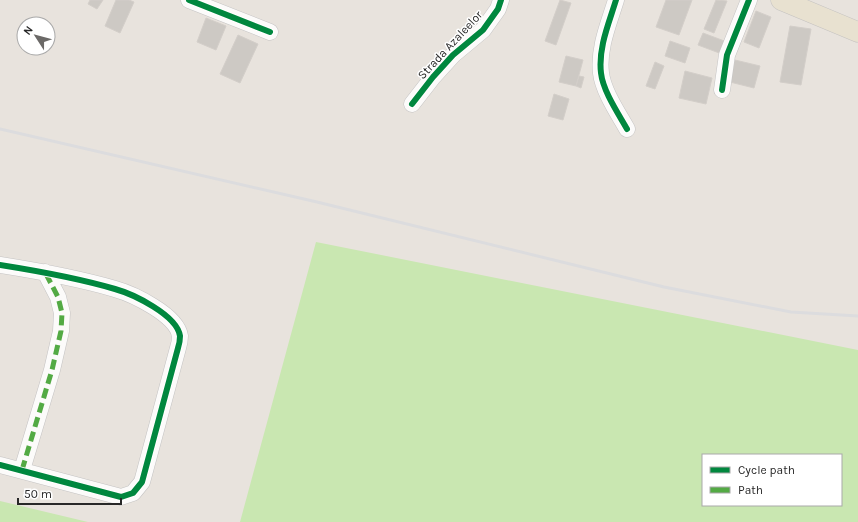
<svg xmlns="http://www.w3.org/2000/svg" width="858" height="522" font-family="Karla,sans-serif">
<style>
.green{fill:#c9e7b1;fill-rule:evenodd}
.building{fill:#cdc9c4;stroke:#d3cec9}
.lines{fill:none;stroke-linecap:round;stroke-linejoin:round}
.minor-casing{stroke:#c4c3c3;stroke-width:17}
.major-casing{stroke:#c4c2c0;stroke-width:21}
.minor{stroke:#fcfbfa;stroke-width:16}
.major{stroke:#e8e1d0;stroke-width:20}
.rail{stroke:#dcdcde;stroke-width:3}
.quiet{stroke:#53aa44;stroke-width:5;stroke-dasharray:10 5;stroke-linecap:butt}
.cycleway-casing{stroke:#fff;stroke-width:8}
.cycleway{stroke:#00873e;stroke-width:6}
.labels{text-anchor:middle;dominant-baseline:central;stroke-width:3;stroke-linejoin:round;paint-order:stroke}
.street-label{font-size:12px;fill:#282828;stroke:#fff}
</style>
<rect width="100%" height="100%" fill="#e8e3dd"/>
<path class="green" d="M316,242L858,350V522H240ZM703,455H841V505H703Z
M0,501L88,522H0Z"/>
<path class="building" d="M90,0H103L97,9L88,4Z
M116,0H129L134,2L120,33L105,26Z
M560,0L571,3L556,45L545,41Z
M666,0H692L679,35L656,27Z
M716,0L727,1L714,33L704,29Z
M756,11L771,17L759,48L744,42Z
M206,18L226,26L216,50L197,42Z
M790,26L811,29L801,85L780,82Z
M703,33L727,42L722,54L698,45Z
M238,35L258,44L240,83L220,74Z
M670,41L690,48L685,63L665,56Z
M566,56L583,60L576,86L559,82Z
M735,60L760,66L754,88L730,82Z
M655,62L664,66L655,89L646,86Z
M685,71L712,78L706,104L679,98Z
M579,76L584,77L581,88L576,86Z
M554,94L569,99L563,120L548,116Z"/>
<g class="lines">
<g class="minor-casing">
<path id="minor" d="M189,0L270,32
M616,0C609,23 598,48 601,73C603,91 618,113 627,129
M722,90L727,55L749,0
M412,104L433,77L453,55L483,30L498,9L501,0
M0,265C38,271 77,278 115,289C133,294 177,315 180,336C180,340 179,345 178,348L142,482L133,493L121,497L0,465
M22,470L52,370L61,331L62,313L58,297L45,272"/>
</g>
<g class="major-casing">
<path id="major" d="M781,0L858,32"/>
</g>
<use href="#minor" class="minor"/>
<use href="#major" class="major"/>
<path class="rail" d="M0,129L317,202L664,287L791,312L858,316"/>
<path class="quiet" d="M22,470L52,370L61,331L62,313L58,297L45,272"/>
<g class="cycleway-casing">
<path id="cycleway" d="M189,0L270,32
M616,0C609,23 598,48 601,73C603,91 618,113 627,129
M722,90L727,55L749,0
M412,104L433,77L453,55L483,30L498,9L501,0
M0,265C38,271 77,278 115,289C133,294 177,315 180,336C180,340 179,345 178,348L142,482L133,493L121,497L0,465"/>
</g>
<use href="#cycleway" class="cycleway"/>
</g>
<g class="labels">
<g class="street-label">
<text transform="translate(450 45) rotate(-47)">Strada Azaleelor</text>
</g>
</g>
<rect x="702" y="454" width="140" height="52" fill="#ffffff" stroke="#a9a9a9"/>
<rect x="710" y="467" width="20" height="6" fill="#00873e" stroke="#a9a9a9"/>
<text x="738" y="474" font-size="12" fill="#282828">Cycle path</text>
<rect x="710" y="487" width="20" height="6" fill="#53aa44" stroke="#a9a9a9"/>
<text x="738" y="494" font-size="12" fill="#282828">Path</text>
<g transform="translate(36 36) rotate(306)"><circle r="19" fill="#ffffff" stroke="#a9a9a9"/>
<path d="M0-3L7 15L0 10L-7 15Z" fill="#6b6967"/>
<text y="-6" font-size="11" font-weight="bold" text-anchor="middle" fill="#282828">N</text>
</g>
<path d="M18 498v6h103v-6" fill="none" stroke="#282828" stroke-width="2"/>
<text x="24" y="498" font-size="12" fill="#282828" stroke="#ffffff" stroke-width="3" paint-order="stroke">50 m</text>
</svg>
